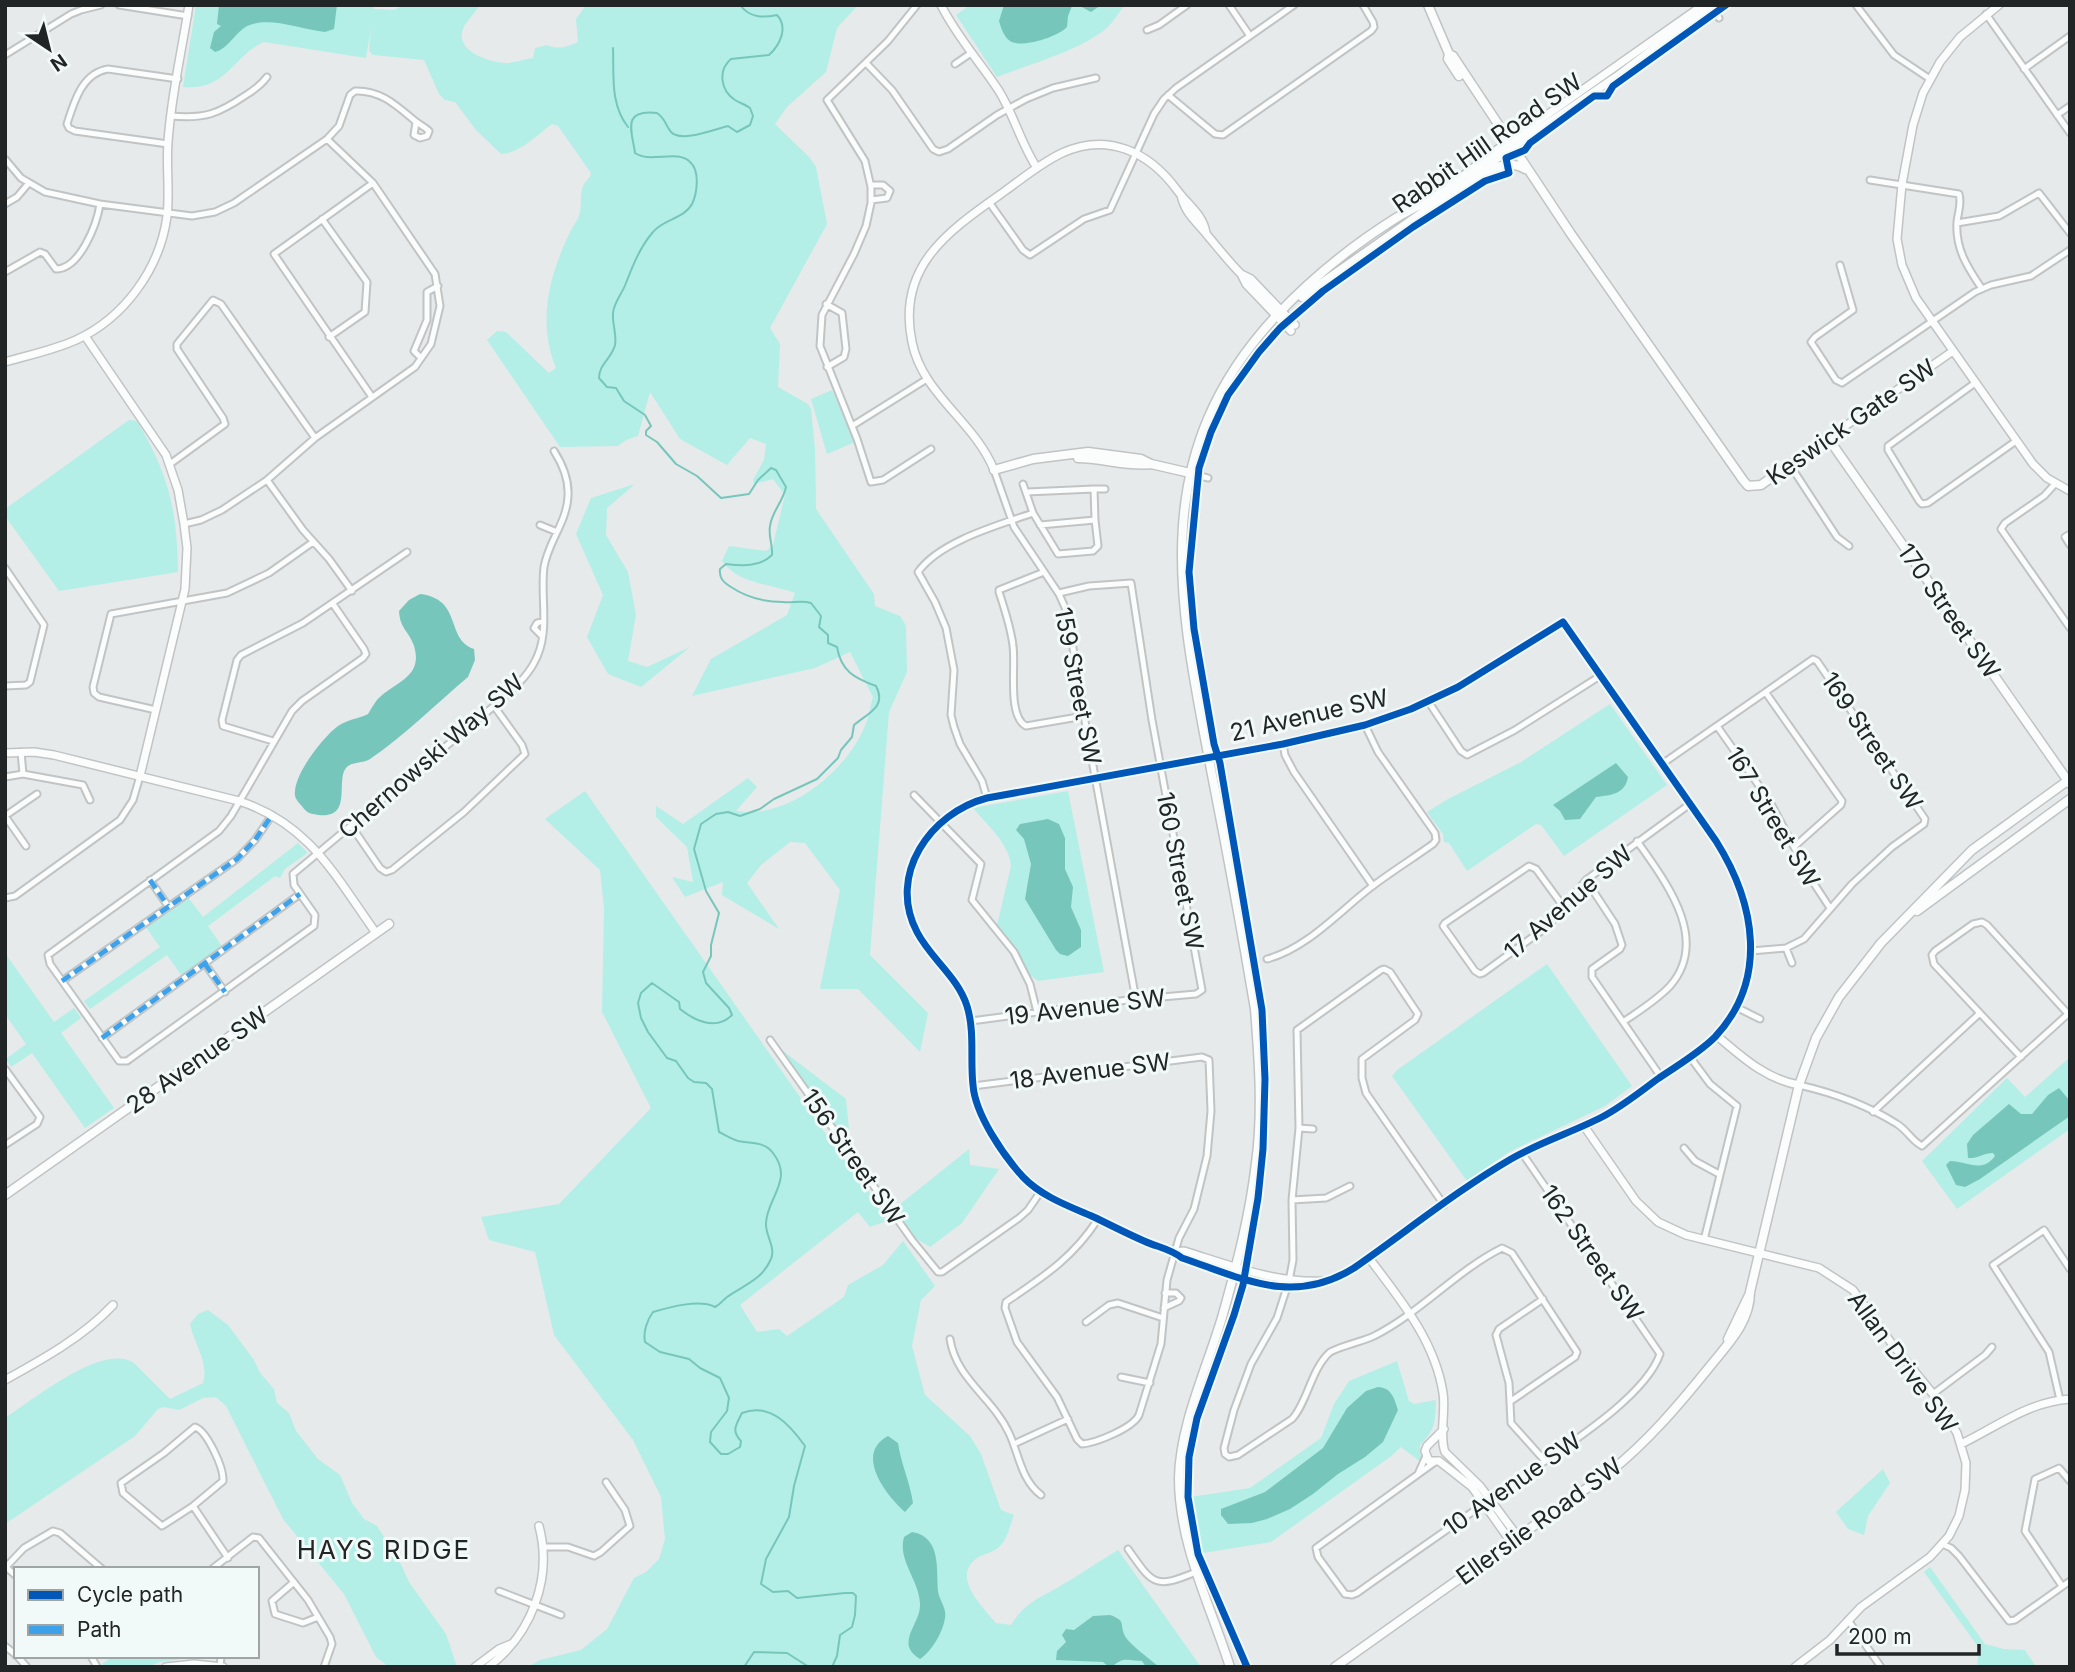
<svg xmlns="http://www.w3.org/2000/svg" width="2075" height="1672" font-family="Inter,sans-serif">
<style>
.green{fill:#b3efe7}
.water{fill:#77c6bc}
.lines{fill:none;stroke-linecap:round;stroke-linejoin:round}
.stream{stroke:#77c6bc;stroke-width:2}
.minor-casing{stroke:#c1c4c4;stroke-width:9}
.tertiary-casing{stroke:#c1c4c4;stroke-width:10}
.secondary-casing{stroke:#c1c4c4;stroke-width:11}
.minor{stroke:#fbfcfc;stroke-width:5}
.tertiary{stroke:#fbfcfc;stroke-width:7}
.secondary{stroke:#fbfcfc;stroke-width:8}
.quiet{stroke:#3ea2eb;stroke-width:5;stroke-dasharray:10 5;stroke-linecap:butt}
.cycleway-casing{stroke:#f1faf8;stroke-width:11}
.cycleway{stroke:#0057b8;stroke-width:7}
.labels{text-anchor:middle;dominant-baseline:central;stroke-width:6;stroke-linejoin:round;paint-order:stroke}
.street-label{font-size:24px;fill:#222525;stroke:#f1faf8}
.neighbourhood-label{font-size:26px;letter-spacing:2px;fill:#222525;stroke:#f1faf8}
</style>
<rect width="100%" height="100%" fill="#e6eaea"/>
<path class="green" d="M196,5H374V9L394,10L404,5H480C475,14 464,22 462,32C458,53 490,62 506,63C515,63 525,59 533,58L535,48L547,45C558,50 567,47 578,42L576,19L586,5H858L837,28L826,72L787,107L775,124L810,158L816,167L827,224L770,328L780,344L778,387L808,404L811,409L815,449L816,509L874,594L875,606L900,616L904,622L906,627L907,672L889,712L870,955L928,1013L920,1052L858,989H820L840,890L805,843L790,842L761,865L747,883L779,929L722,895L723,882L685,897L672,877L693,882L687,847L656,817V806L683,824L748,778L757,787L736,811C786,820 845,773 864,728C869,719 870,707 873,697L850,652L815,668L692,696L711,659L787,615L795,593C771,584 738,584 722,561L729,546L766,551L773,545L785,495L773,479L754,484L753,480L764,460L766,444L750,438L727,465L680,439L650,392L638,436L626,440L618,446L560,447L487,340L497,331L506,332L549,373L556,368C537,322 549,276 570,232C572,227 576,223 578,218C583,208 579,196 583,186C585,181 590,179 591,173L558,126L552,124C538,134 519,154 501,154L476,130L455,102L445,100L439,94L424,60L373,55L369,51L371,27L366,58L264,42C233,55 227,91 183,87Z
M970,5H1125C1119,12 1114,21 1108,27C1080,51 1032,63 997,77L956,15Z
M832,390L855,442L827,454L811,399Z
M129,420L137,421C169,475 177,509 178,572L59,591L5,516V509Z
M635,484L607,508L606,535L628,572L636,615L628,661L647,667L690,647L641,687L608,674L587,637L603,595L576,534L591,498Z
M1610,704L1667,785L1564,856L1541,825L1536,824L1467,871L1449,843L1444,842L1443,834L1427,812L1448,799L1521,762Z
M585,791L852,1171L855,1169L887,1221L870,1227L858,1212L740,1305L757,1332L779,1329L787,1336L844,1297L848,1285L883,1265L903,1241L935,1286L921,1300L912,1346L925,1395L970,1436L981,1454L1001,1510L1014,1515C1010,1525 1008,1537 1001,1545C994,1553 985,1553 977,1558C951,1577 982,1606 996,1623L1011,1625C1023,1605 1038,1598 1057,1588C1078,1576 1098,1562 1118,1550L1201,1667H528L540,1660L581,1650L607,1629L634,1578L646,1572L659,1559L665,1539L661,1497L633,1440L554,1335L535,1252L489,1240L481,1217L559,1204L651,1108L602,1012L604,908L600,870L545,819Z
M1068,791L1104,972L1038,981L1030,975L1014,946L997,925L1011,866C1009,843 987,825 973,808Z
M298,843L307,852L306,854L285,869L280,878L275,876L208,926L223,948L182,976L167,955L90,1009L84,1001L160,947L145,926L187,896L203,917Z
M5,953L54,1022L74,1008L81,1018L61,1033L114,1108L85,1128L32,1053L11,1067L6,1059L26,1044L5,1014Z
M1547,964L1632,1086L1605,1106L1509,1152L1467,1181L1392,1076L1397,1070Z
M779,1048L846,1099L851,1150Z
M2070,1057V1129L1957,1209L1922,1161L2007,1078L2025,1097Z
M969,1149L970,1165L999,1169L962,1223L930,1247L915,1238L894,1209Z
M208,1310L228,1325L254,1360L260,1373L274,1389L277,1403L289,1413L296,1431L318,1459L340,1475L352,1503L364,1519L377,1526L398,1558L409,1582L446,1634L457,1667H389L376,1657L344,1594L283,1519L226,1406L216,1397L203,1398L179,1410L164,1407L158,1409L135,1436L5,1524V1418C33,1400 103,1342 134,1363L170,1399L203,1383C209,1361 195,1347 190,1324L198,1314Z
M1397,1361L1409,1401L1414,1404L1436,1400C1435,1422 1436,1429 1420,1445L1421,1462L1401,1447L1390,1457L1271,1542L1203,1553L1190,1497L1250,1488L1321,1438L1334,1404L1349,1381Z
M1883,1469L1890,1483L1868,1516L1864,1535L1848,1529L1836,1512Z
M1930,1567L1985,1644L2004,1649L2025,1650L2036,1667H1977L1979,1648L1924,1572Z
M114,1656H187V1658L160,1662L147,1667H105L102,1664Z"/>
<path class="water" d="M219,5H337L334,29L325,32C301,30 266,14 244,28C234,35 227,49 215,52L210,48L214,32L221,26L217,24Z
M1004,5H1101L1091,12L1080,6H1072L1068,16L1067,27C1059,36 1022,49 1010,41C1004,37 1001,28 999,21Z
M420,594C463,599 445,639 474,649L475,660L468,677C437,703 403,737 370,759C362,764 352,761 346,768C335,781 355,823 313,814C307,813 305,810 301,805C297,801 294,797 295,791C296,772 323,737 338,726C348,719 358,719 368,714C372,708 375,701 381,696C399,681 423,675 414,646C409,631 400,629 399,611L409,600Z
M1616,763L1628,777C1625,794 1612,795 1596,797L1580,819L1565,820L1560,811L1553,805Z
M1048,819L1059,824L1065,838V869L1073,887L1071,907L1081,930V947L1068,956L1060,954L1056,950L1025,899L1031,864L1024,839L1016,830L1020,824Z
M2059,1088L2070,1101V1116L1980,1179L1965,1187L1956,1185L1946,1165L1950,1161C1967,1161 1982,1174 1995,1156L1993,1153C1984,1153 1977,1159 1968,1158L1967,1144L1973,1135L2009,1104L2021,1114H2032L2048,1095Z
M1378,1387C1392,1388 1394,1398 1398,1410L1383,1442L1365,1457L1338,1474L1313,1494L1290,1509L1267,1519L1252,1523L1228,1524L1221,1515V1509L1265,1492L1323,1448L1347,1408L1366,1391Z
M888,1436L898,1443C901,1464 910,1482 913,1503L905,1512C886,1495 854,1454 888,1436Z
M912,1532C942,1537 936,1570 938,1591C939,1600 947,1608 945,1618C943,1632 932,1651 920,1659C894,1644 920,1624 920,1606C921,1582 897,1561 904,1537Z
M1110,1615C1127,1621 1119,1624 1125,1636C1129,1644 1151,1660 1159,1667H1146L1142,1661C1137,1661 1128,1659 1123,1660C1113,1663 1113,1671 1103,1662L1056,1660L1057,1651L1066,1642L1062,1635L1066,1629L1074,1630L1093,1616Z"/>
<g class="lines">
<path class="stream" d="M740,5C750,18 763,18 777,15C788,27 781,44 769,55L731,59C718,70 720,90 735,100C740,103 746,105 750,108L753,116L750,125L737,132L728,126C715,129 681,143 671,132C665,125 666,119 657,113C621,109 632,131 635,153C651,164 678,148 691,163C700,172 697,194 692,204C684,219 663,219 653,232C640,247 633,265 626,283C622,294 614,302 613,313C612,323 617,335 615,345C612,358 599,364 599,378L607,387L616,388L624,401L645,415L651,426L646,431V435L657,442L676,464L697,476L721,498L749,494L758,480L771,468L776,470L786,487C783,502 772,511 770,526C768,536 773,545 772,555C760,567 742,566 726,564L720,569C719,578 723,582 731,587C746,597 764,602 783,602C793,603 802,600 811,603L821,616L819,627L828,635V643L837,647C841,671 854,678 876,686C887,707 868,713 854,725L852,737L841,750L838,758L817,779L774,799L760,809L740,816L728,812L716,814L701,824L694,849L706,891L719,913L711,945V956L703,972L706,983L729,1008L732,1015C716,1031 695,1021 680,1009L679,1002L652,983L641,993L638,1003L641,1018L648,1032L667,1058L676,1061L688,1078L694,1082L706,1083L712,1089L719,1132C725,1135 731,1139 738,1141C751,1144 764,1141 773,1153C794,1180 767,1198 766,1223C765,1235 776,1247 771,1259C762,1280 744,1285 727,1297C723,1300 721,1304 715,1307C699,1299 670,1307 653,1312C647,1320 643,1332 645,1342L660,1352L689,1359L700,1368L720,1378L729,1398L727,1411L711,1432L710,1442L721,1454H728L740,1447L741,1441C731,1431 736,1425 742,1413C770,1402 790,1425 805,1446L794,1486L789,1517L766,1559L761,1584L773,1592L788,1591L797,1598L845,1593H853L856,1596L855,1615L852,1627L840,1635L837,1656L832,1667
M613,48C614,76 610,104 628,127
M744,1667L754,1652L787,1653L809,1667"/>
<g class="minor-casing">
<path id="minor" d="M119,5L188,16
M917,5L888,41L827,100L865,161L871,187V203L866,226L854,254L822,315L820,346L857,439L871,482L883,480L931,449
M1229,5L1250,36
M1856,5L1894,55L1930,79
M1710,6L1719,18
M1986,14L2070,133
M1147,30L1159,25L1187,5
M5,55L71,14L81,10L101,5
M866,63L892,90L933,149L939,152L948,149L997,115L1026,99L1053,88L1096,78
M955,64L971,53
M2024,69L2070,36
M1168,95L1215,134L1223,135L1371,31L1374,27L1373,22L1363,5
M2057,115L2070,106
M171,116C205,119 218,114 246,95C254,90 261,85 267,77
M168,144L75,131L69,128L67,124C74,102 82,73 108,69L178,79
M5,159L21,178L45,192L100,204L192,216L215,212L234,203L327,139L339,126L350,95L355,91C381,90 397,106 415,121C420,125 425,127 429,131L427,136L420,138L414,135L416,122
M1870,180L1959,194C1962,204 1958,212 1957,222C1955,249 1968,268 1982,289
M871,185H883L890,191L887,198L871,200
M989,202L1023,250L1030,255L1084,219L1110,210L1154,114L1164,99L1176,88L1294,5
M5,204L17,197L28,184
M322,219L367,282L365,312L329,337
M1957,223L1999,216L2039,193L2070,233
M1840,265L1853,310L1815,337L1811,342L1836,380L1842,383L1975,292L1991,285L2031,276L2070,250
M5,272L40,252L45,254L56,269C80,269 97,224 100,204
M826,304L842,313L846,349L844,357L827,367
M421,358L414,351L427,320V292L438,286
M1975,383L1888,446V450L1919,501L1922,504L1928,503L2016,441
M372,397L274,254L373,183
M852,426L927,379
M170,464L225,424L223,418L177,349V344L213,300L221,304L315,438
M1790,465L1837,537L1849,546
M994,470L1014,527L1059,594L1067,612L1087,733L1136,1000
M1190,473L1208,478
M267,480L303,530L329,559L352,591
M1023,484L1033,513
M2055,484L2044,496L2005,523L2001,529L2070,628
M1094,489H1105
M1027,492L1094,489L1095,520L1040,525
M184,524L201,520L222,510L267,480L315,438L415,367L431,344L440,306L435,274L373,183L327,139
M540,525L557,532
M2070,534L2065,537L2070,545
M5,568L44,625L30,682L26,685L5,686
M1044,572L999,590V592C1005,610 1011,628 1013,646C1016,666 1007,716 1026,726L1084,716
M333,604L364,649L366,654L363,658L302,701L292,711L231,816L219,831L48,955L50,964L119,1061H127L314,926L315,915L294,885L293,874L494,706C508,693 525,680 534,663C551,633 540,599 544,567C548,542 567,522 568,496C569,480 563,465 554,451
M542,636L534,628L537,623L543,621
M1766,693L1842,801L1841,805L1795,846
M1428,701L1461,751L1467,755L1515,730L1600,676
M156,710L99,697L94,693L93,687L111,614L227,593L269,573L313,542
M1717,726L1769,800L1811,879L1830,908
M273,741L223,726L222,720L237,660L241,655L303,623L407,552
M1283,744L1285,755L1294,772L1373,886
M1662,764L1813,659L1817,661L1925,819L1924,824L1892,847L1852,884L1804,939L1786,948L1751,951
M23,774L83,785L90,800
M5,777L23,774L21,752
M914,795L981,864L972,900L1014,952L1030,984L1037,1012
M987,798L982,781L960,744L954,727L951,715L954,670L946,628L935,602L918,572C940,541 999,525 1033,513L1058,554L1093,551L1098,546L1095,520
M352,827L380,868L386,872L392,870L464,812L525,754L522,745L494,706
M26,846L5,816L37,794
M150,880L168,906
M1586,880L1615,924L1622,945L1620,949L1592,969V977L1661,1077
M5,898L15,896L120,820L133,800L140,776
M1563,906L1536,869L1529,866L1445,923L1443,926L1475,971L1480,974L1483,973L1548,926L1586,880L1690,804
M1786,948L1792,963
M1267,959C1306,949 1339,912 1370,888C1391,872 1412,859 1433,844L1436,840L1435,833L1378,752L1365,725
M205,964L225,992
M62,981L237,859L255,840L272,815
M1736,1007L1760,1019
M971,1021L1128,1000L1196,994L1202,990L1152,720L1131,583L1089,586L1059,593
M1623,1022C1639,1011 1657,1000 1670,986C1711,939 1665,881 1637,841
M102,1038L300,894
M770,1040L912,1240L938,1272H942L1019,1218L1028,1210L1041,1191
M1690,1057L1710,1084L1737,1106L1704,1240
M2021,1057L1934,964L1932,955L1935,951L1973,924L1982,922L1987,925L2070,1016
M5,1069L40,1117L37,1124L5,1145
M1799,1085C1834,1093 1867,1105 1897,1124C1907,1130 1912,1141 1922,1146L2068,1014
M973,1086L1202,1057L1209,1060L1211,1111L1207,1156L1194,1209L1179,1238L1167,1280L1161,1344L1139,1415C1133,1428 1096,1443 1082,1444L1077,1439L1057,1397L1017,1342L1005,1308L1006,1302C1043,1277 1073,1258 1098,1219
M1873,1112L1980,1013
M1299,1128L1313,1129
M1684,1148L1695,1161L1719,1174
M1292,1200L1326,1198L1350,1186
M1444,1205L1366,1093L1362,1078V1059L1415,1020L1418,1014L1390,972L1384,969L1381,970L1297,1030L1299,1128L1292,1200L1293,1260L1289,1281L1277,1318L1251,1364L1234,1410L1224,1448L1225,1454L1229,1457L1238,1455L1292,1419C1307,1403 1311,1370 1329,1353C1334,1348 1364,1341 1374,1336C1420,1313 1456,1271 1502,1248L1512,1253L1577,1352L1575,1357L1511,1401
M1543,1299L1499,1329L1496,1335L1509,1383L1511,1423L1545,1461
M1164,1308L1179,1301L1181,1298L1176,1293H1165
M1086,1322L1109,1305L1118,1303L1163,1318
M950,1339C956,1379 993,1398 1009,1433C1019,1454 1021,1480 1041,1495
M1121,1377L1150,1383
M1933,1394L1985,1355L1992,1347
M2060,1400L2049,1352L1993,1265L2044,1230L2070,1269
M195,1427C207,1431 224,1468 223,1481L193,1506L162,1526L123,1493L121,1483L164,1453Z
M1014,1444L1068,1419
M1435,1462L1316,1548L1318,1557L1345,1594L1352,1595L1357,1593C1410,1555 1464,1518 1518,1480C1557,1451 1644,1400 1660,1354L1522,1153
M1418,1474L1426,1456
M193,1506L228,1558
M1942,1544L1951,1548L1959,1556L2009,1621L2015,1620L2070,1581
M544,1547H568L594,1556L601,1552L630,1526L625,1510L606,1482
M1128,1549C1153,1585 1155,1589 1196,1572
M6,1567L16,1576
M5,1568L24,1548L53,1531L60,1533L102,1569
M212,1569L253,1537L259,1538L308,1600L330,1637L332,1644L324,1667
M294,1582L272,1601L275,1614L303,1623L318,1617
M2062,1586L2025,1531L2035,1479L2059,1468L2070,1481
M499,1591L561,1615
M1848,1620L1881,1667
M5,1646L16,1655
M17,1656L27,1667
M91,1656L97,1667
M220,1667L221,1656"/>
</g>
<g class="tertiary-casing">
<path id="tertiary" d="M941,5C957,37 980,62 999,91C1014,115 1021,144 1037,168
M1999,5L1960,37L1940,62L1923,93L1913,125L1902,184L1897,239L1902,265L1916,298L2033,464L2047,478L2070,491
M1510,141L1703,5
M1513,147L1617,76L1711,5
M1181,195C1185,214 1197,222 1208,236C1219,249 1229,262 1241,274
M1291,331L1246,284L1241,274L1251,279L1295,325
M85,336L166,455L178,490L184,524L187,548L185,589L140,776
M5,362C29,355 54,350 76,340C124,318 160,269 167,216C170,192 166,167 168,142C171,96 182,50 189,5
M1828,438L1953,351
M994,470C975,422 922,394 912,342C896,265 950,230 1005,191C1023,178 1041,163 1062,153C1108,132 1149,152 1177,190C1187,204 1203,214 1206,233
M1563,622L1716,841C1755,903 1769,979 1715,1037C1699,1053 1678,1065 1659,1078C1641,1091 1623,1106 1602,1117C1573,1132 1540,1142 1511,1159C1456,1191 1406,1232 1354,1268C1293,1306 1244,1279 1182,1258C1171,1249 1157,1247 1144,1241C1128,1234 1112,1226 1096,1218C1071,1207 1042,1197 1023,1177C1003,1155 975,1114 973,1085C970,1059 975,1032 967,1006C958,977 931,959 917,932C887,875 930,813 987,798L1283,744L1365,725L1411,709L1458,687Z
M5,753L34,752L54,755L239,801C310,824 335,876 376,933
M1716,1035C1741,1056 1765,1079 1799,1085
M1584,1126L1636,1201L1658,1222L1686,1235L1819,1268L1853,1290L1892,1344L1933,1394L1957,1433L1966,1463L1965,1490L1959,1516L1949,1536L1930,1557L1861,1607L1830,1640L1795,1667
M1175,1252L1184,1251C1229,1265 1274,1283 1322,1281
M1369,1258C1400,1299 1435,1341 1443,1393C1446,1411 1439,1436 1445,1452L1480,1486L1518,1537
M5,1380C43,1359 83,1337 113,1305
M1961,1444C1998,1426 2028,1402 2070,1399
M1439,1461L1472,1487L1511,1542
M1439,1461H1429L1425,1451L1427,1446L1444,1429
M166,1667L194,1664L223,1667
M475,1667L499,1649L511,1644
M488,1667C531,1635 553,1579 539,1526"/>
</g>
<g class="secondary-casing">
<path id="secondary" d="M1428,5L1449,54L1453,56L1571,234L1743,480L1748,486L1761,485L1828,438L2070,784
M1449,54L1448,59L1459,76
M1473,175L1513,147
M1455,190C1474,179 1503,155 1525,169
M1302,297L1452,192
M1078,458C1102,458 1127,467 1151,464
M994,470L1033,459L1088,452L1141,459L1151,464L1190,473
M1917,911L2070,799
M5,1195L389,924
M1728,1339L1750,1293
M1230,1667C1210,1604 1179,1545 1179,1478C1180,1424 1208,1366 1223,1314C1237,1264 1250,1215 1256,1163C1263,1113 1259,1060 1255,1009C1242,932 1228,856 1213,780C1180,607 1143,458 1277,315C1312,278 1353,245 1396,218C1411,209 1427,202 1442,192C1465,176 1486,157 1510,141
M1335,1667L1611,1471C1648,1441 1677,1407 1707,1370C1725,1347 1750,1324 1750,1292L1799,1085L1816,1038L1839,997L1881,943L1972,850L2070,779"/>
</g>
<use href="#minor" class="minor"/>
<use href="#tertiary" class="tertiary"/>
<use href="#secondary" class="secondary"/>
<path class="quiet" d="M150,880L168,906
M205,964L225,992
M62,981L237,859L255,840L272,815
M102,1038L300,894"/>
<g class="cycleway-casing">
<path id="cycleway" d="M1563,622L1716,841C1755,903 1769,979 1715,1037C1699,1053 1678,1065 1659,1078C1641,1091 1623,1106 1602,1117C1573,1132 1540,1142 1511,1159C1456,1191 1406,1232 1354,1268C1293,1306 1244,1279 1182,1258C1171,1249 1157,1247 1144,1241C1128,1234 1112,1226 1096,1218C1071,1207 1042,1197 1023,1177C1003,1155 975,1114 973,1085C970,1059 975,1032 967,1006C958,977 931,959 917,932C887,875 930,813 987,798L1283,744L1365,725L1411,709L1458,687Z
M1247,1667L1198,1554L1188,1497L1189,1457L1197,1418L1234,1315L1243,1285L1258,1198L1263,1149L1265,1079L1262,1010L1220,763L1214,744L1194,629L1189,572L1199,468L1211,432L1228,395L1259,352L1280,328L1323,291L1413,227L1485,181L1509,173L1506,158L1525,150L1530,143L1594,96H1607L1613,86L1726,5"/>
</g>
<use href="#cycleway" class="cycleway"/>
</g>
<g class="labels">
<g class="street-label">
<text transform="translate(1487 143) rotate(-35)">Rabbit Hill Road SW</text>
<text transform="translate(1851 422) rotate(-35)">Keswick Gate SW</text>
<text transform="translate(1949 611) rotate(55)">170 Street SW</text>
<text transform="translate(1078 686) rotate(79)">159 Street SW</text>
<text transform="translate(1309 715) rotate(-13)">21 Avenue SW</text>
<text transform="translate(1872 741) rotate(56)">169 Street SW</text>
<text transform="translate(431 756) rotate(-41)">Chernowski Way SW</text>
<text transform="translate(1773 817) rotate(59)">167 Street SW</text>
<text transform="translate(1180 871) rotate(79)">160 Street SW</text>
<text transform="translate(1568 902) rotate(-41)">17 Avenue SW</text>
<text transform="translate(1085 1007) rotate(-7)">19 Avenue SW</text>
<text transform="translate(197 1060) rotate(-35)">28 Avenue SW</text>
<text transform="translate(1090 1071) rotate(-7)">18 Avenue SW</text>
<text transform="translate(853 1157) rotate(55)">156 Street SW</text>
<text transform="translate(1592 1253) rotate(55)">162 Street SW</text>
<text transform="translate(1903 1362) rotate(54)">Allan Drive SW</text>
<text transform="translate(1512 1484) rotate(-35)">10 Avenue SW</text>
<text transform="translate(1539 1521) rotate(-36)">Ellerslie Road SW</text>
</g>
<g class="neighbourhood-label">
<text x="384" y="1549">HAYS RIDGE</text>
</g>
</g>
<rect width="2075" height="1672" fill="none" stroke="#222525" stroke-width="14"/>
<rect x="14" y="1567" width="245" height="91" fill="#f1faf8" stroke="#9ea5a4" stroke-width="2"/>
<rect x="28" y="1590" width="35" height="10" fill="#0057b8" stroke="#9ea5a4" stroke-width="2"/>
<text x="77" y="1602" font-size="21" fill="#222525">Cycle path</text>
<rect x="28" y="1625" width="35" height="10" fill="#3ea2eb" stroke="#9ea5a4" stroke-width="2"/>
<text x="77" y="1637" font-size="21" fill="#222525">Path</text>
<g transform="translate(49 49) rotate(145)" stroke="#f1faf8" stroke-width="5" paint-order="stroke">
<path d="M0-5L12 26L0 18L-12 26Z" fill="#222525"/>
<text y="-10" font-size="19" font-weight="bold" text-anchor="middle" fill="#222525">N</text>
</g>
<path d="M1837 1644v10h142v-10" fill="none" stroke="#222525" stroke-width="3.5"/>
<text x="1848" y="1644" font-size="21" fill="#222525" stroke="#f1faf8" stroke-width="5" paint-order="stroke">200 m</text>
</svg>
